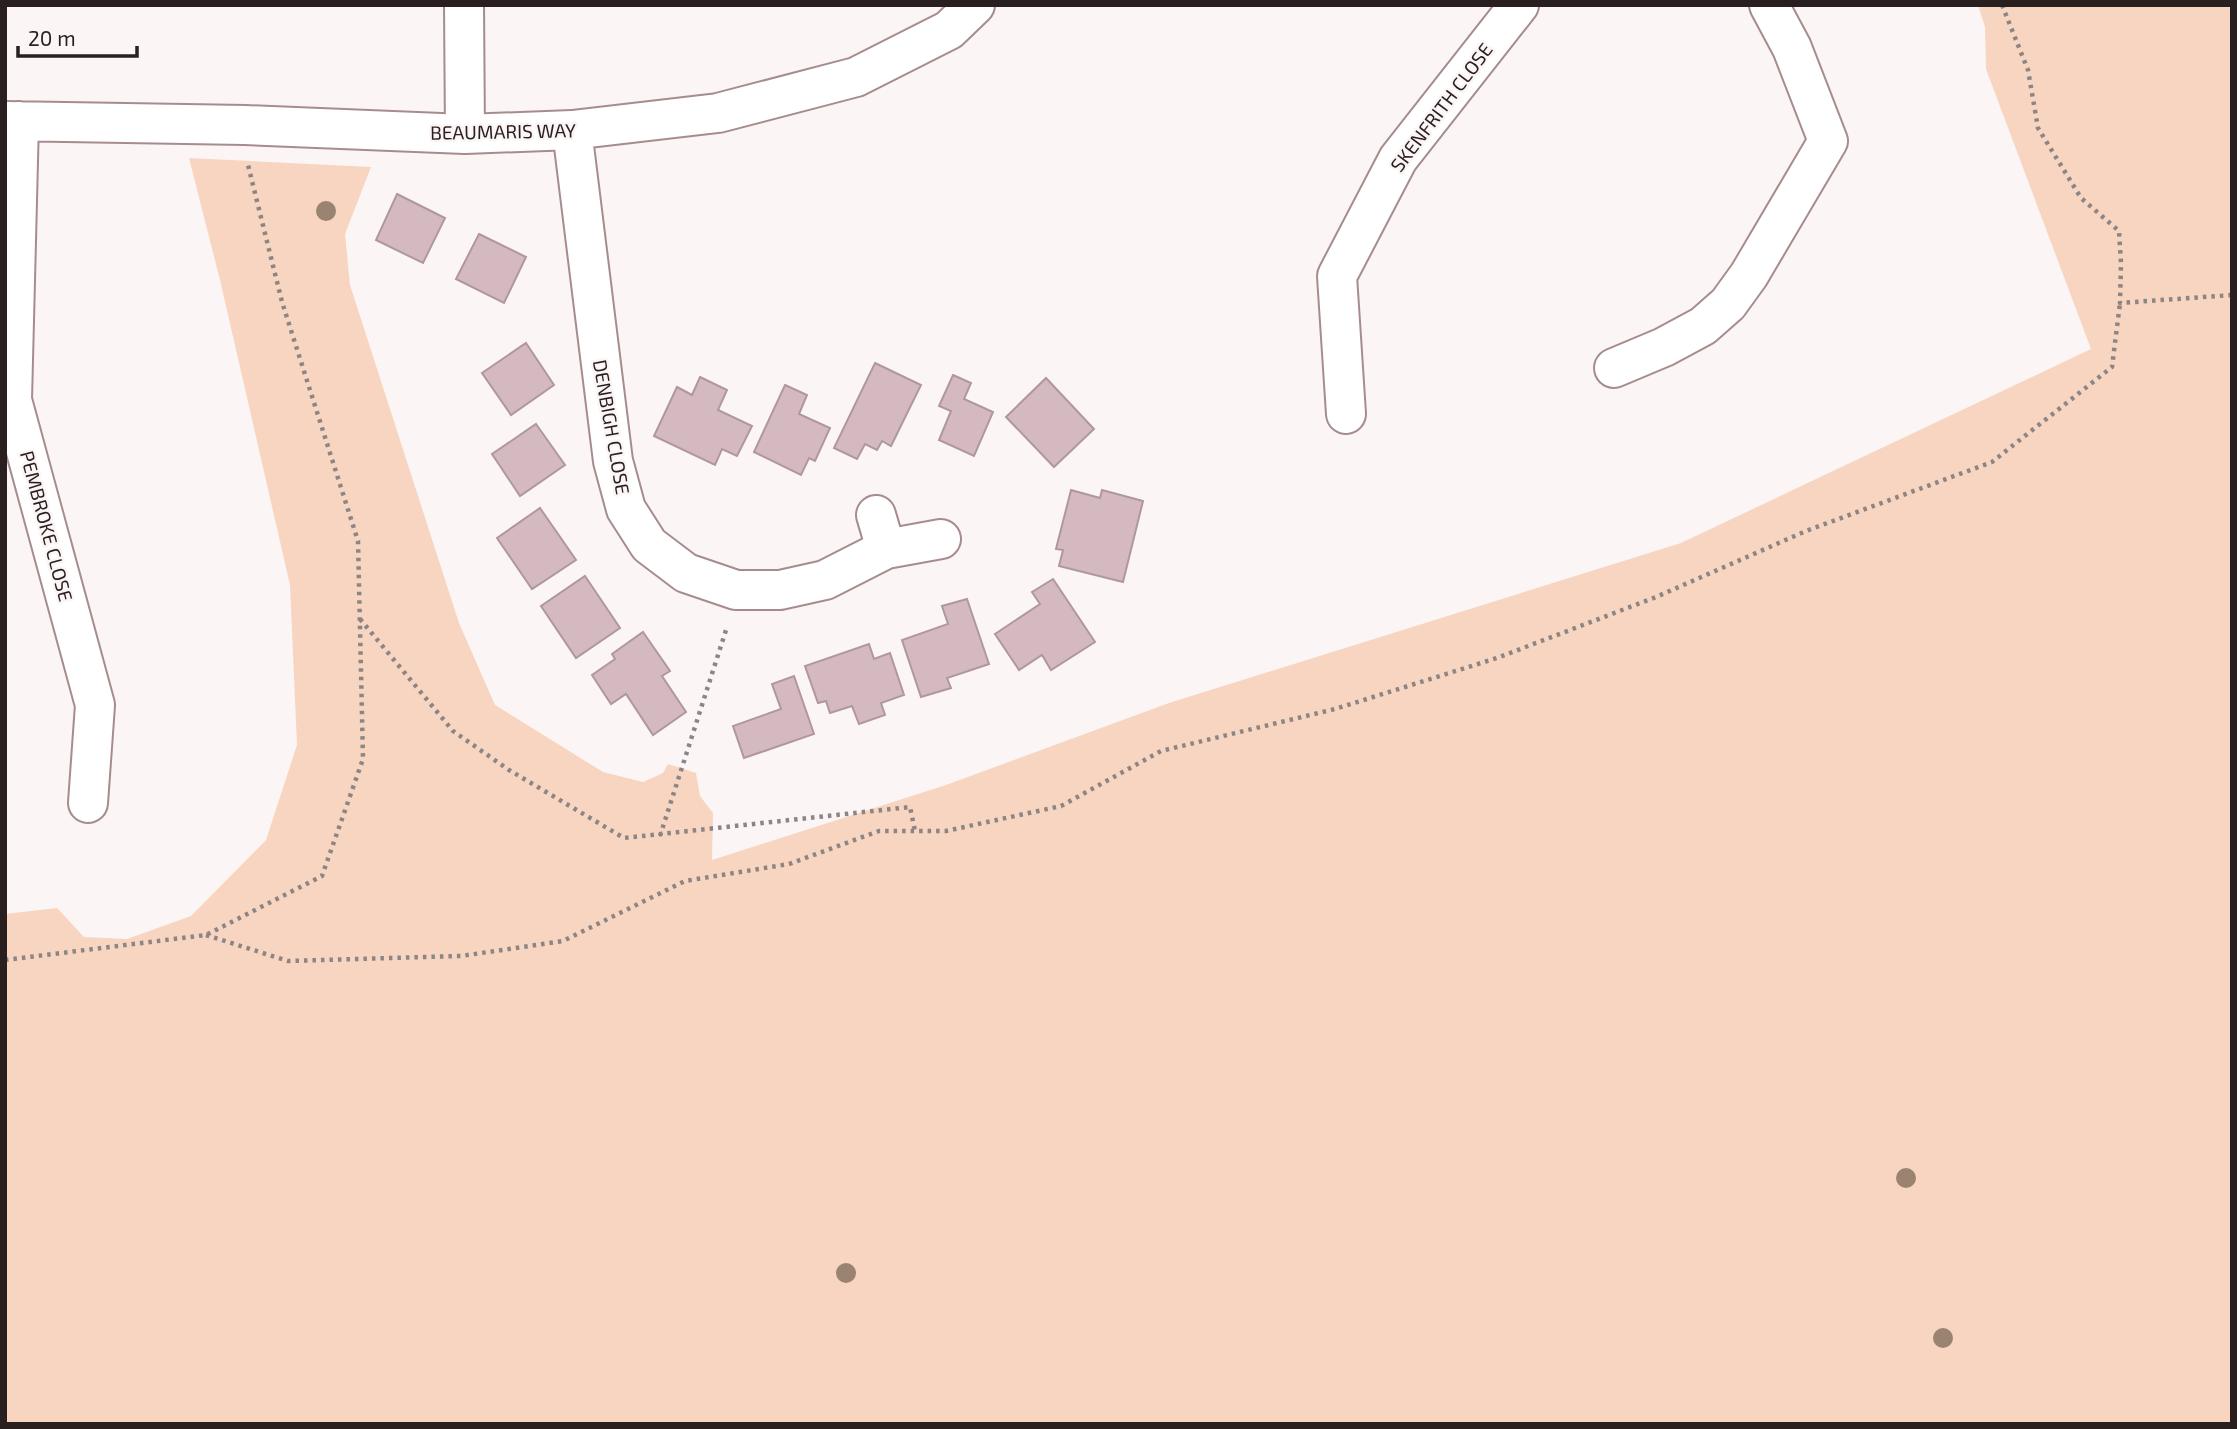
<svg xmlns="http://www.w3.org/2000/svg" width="2237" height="1429" font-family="'Exo 2',sans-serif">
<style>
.green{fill:#f7d5c0}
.building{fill:#d4b9c1;stroke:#b0979f;stroke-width:2}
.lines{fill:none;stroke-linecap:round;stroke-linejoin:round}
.minor-casing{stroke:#a78c8d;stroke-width:42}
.path{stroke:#8d8585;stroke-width:4.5;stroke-dasharray:3.5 5;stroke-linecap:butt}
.minor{stroke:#fff;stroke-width:38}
.tree{fill:#9b8371}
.labels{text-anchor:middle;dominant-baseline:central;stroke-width:5;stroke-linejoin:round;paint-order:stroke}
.street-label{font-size:19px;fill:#291f1f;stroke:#fbf5f5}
</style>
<rect width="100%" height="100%" fill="#fbf5f5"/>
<path class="green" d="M1978,5H2232V1424H5V914L57,908L84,937L127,939L191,916L266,840L297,745L290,585L220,280L189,158L371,167L345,234L350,285L459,623L495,705L603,772L643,782L663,773L668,764L696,773L700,796L713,813L712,860L946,785L1169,703L1681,543L2091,349L1986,69L1985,27Z"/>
<path class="building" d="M397,194L445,218L423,263L376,240Z
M479,234L526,257L504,303L456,279Z
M526,343L554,385L511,415L482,373Z
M875,363L921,385L891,446L882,441L877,450L865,444L857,459L834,448Z
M953,375L971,383L964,399L993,412L974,456L939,440L951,411L939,406Z
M700,377L727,390L718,410L752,426L737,456L722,449L715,465L654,436L677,387L692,395Z
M1046,378L1094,429L1054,467L1006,417Z
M785,385L807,395L799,414L830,428L815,461L809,458L801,475L754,452Z
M536,424L565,465L520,496L492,454Z
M1071,490L1100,498L1102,490L1143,501L1123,582L1059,566L1063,550L1056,549Z
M540,508L576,560L532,589L497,538Z
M585,576L620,628L576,658L541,606Z
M1053,579L1095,642L1051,670L1042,655L1019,670L995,634L1040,604L1032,592Z
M967,599L989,664L947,678L951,688L921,697L902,640L948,624L942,606Z
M643,632L670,671L662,676L686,712L653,735L626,694L611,704L592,675L615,659L612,654Z
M869,644L874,659L890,653L904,695L881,703L885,715L859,724L852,706L830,713L826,701L818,703L805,666Z
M794,676L814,734L744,758L733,726L781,709L772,684Z"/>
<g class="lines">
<g class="minor-casing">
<path id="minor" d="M464,5L465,134
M5,121L245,125L465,134L572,130L718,113L856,77L949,30L975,5
M19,121L12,400L95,705L88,803
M572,130L613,461L626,509L649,545L686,573L736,590H780L825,580L886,549L941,539
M1614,368L1664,347L1703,326L1728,304L1749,275L1828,141L1792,48L1769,5
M1346,414L1337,276L1398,159L1519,5
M876,515L886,549"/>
</g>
<path class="path" d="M2002,5L2028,70L2038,128L2081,198L2119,231L2121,263L2120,303L2232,295
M360,619L453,731L509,770L624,838L910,807L915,831
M660,836L727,627
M206,935L288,961L461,956L563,941L685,881L789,864L879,831H946L1061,806L1161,751L1335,709L1497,658L1656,597L1806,531L1992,462L2112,367L2120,303
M5,960L206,935L322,876L363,759L358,541L282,302L248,165"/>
<use href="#minor" class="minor"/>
</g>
<g class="tree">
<circle cx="326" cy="211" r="10"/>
<circle cx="1906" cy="1178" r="10"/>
<circle cx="846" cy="1273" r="10"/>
<circle cx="1943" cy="1338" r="10"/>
</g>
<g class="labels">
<g class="street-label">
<text transform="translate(1441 107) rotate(-53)">SKENFRITH CLOSE</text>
<text transform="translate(503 131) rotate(-1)">BEAUMARIS WAY</text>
<text transform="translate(612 427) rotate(80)">DENBIGH CLOSE</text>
<text transform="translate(47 526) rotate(75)">PEMBROKE CLOSE</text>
</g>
</g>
<rect width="2237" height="1429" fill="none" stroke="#291f1f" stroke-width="14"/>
<path d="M18 46v10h119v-10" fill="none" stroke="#291f1f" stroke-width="3.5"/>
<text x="28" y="46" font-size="21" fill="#291f1f" stroke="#fbf5f5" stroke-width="5" paint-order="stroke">20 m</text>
</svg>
